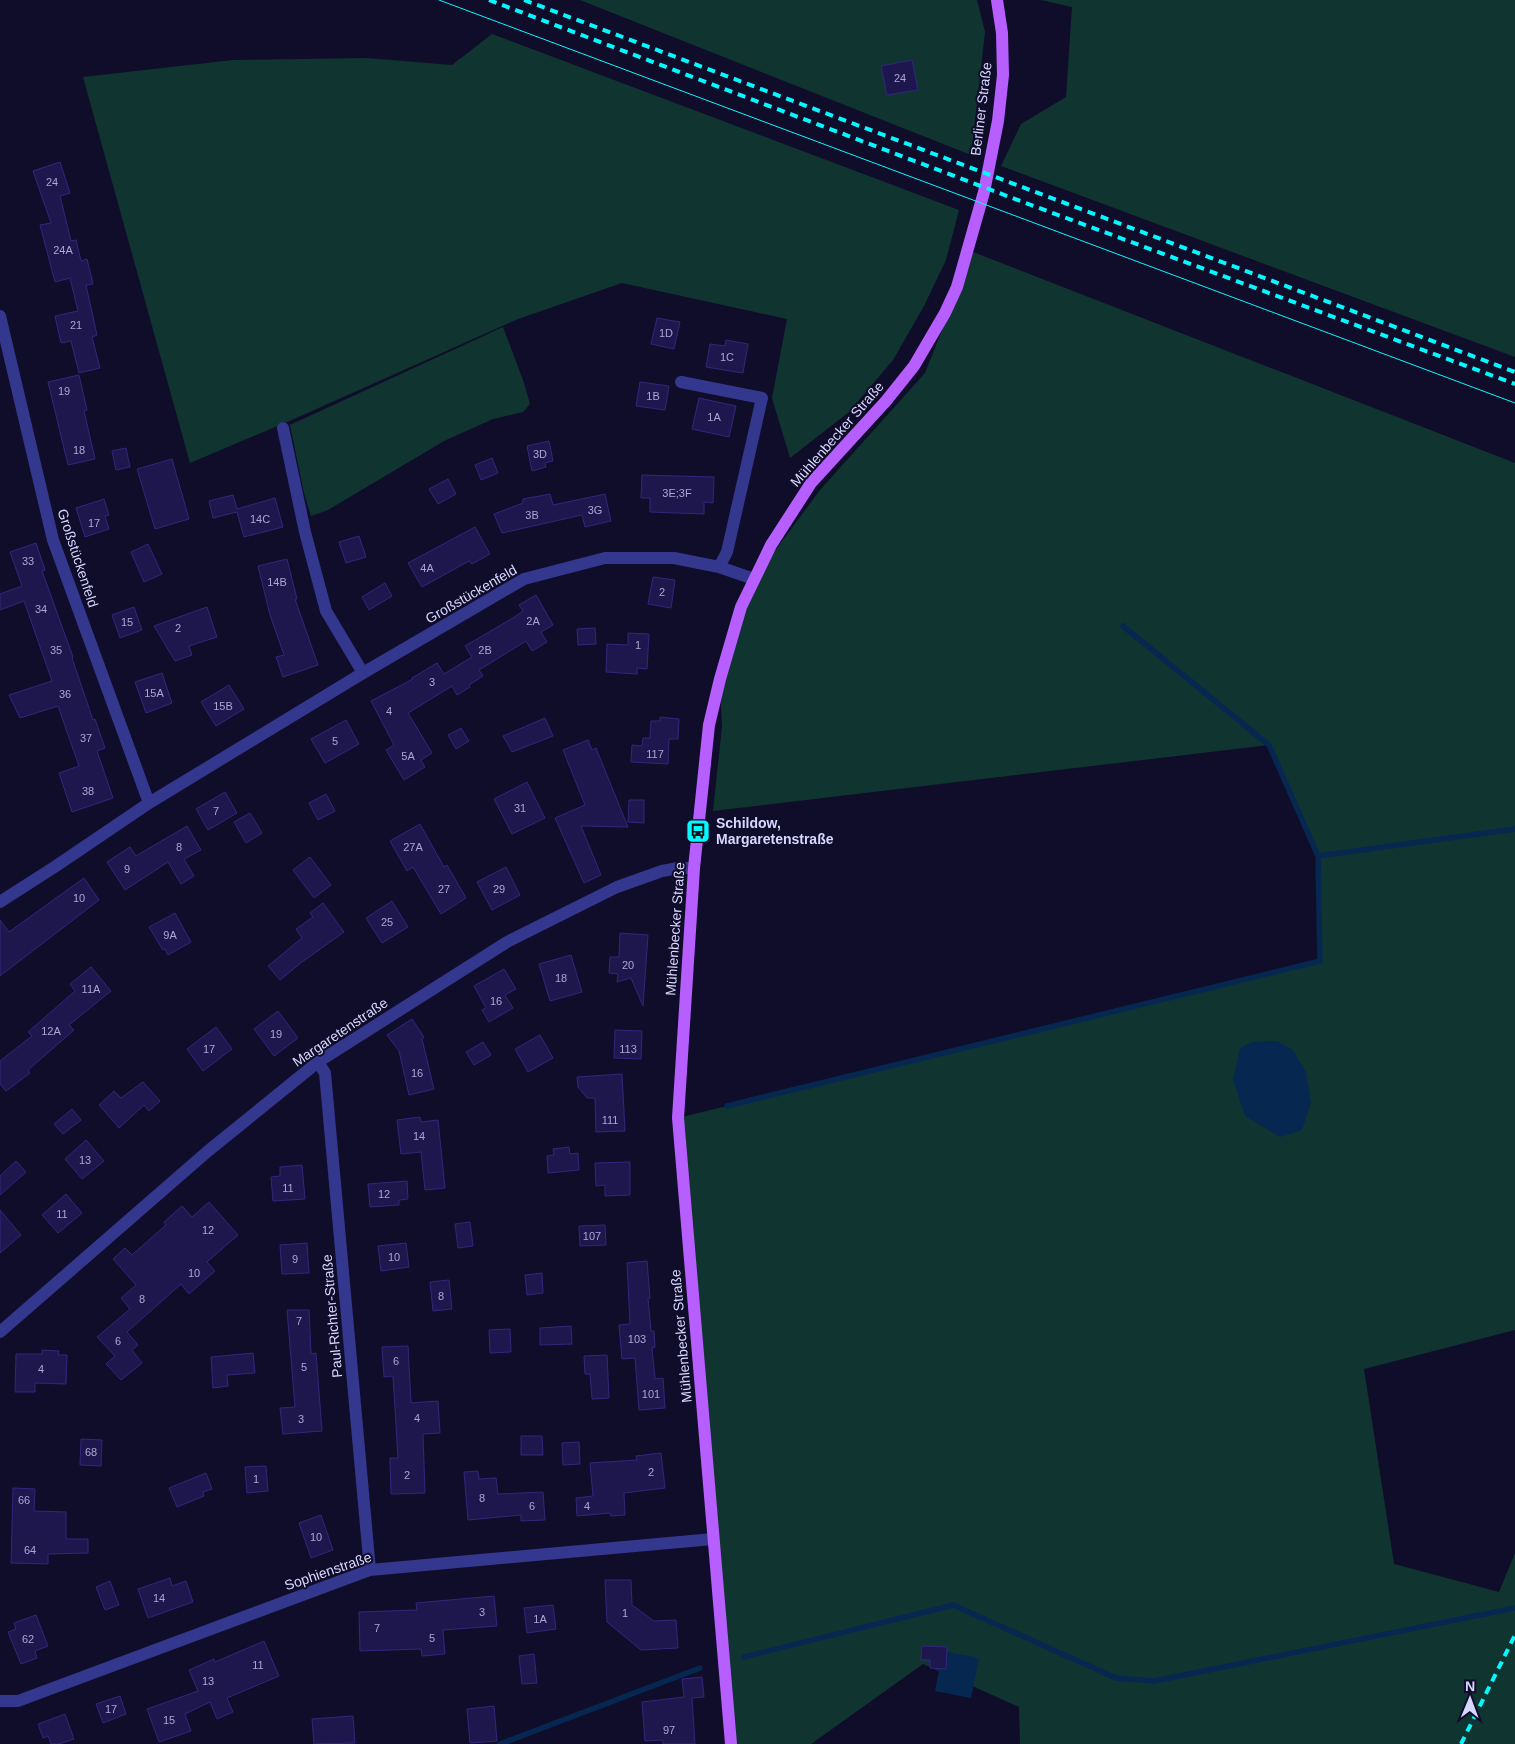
<svg xmlns="http://www.w3.org/2000/svg" width="1515" height="1744" font-family="Helvetica,sans-serif">
<style>
.green{fill:#103531}
.water{fill:#062750}
.lines{fill:none;stroke-linecap:round;stroke-linejoin:round}
.stream{stroke:#062750;stroke-width:5.5}
.building{fill:#1e174d;stroke:#31277c}
.minor{stroke:#33378e;stroke-width:12}
.major{stroke:#b75eff;stroke-width:12}
.tram{stroke:#03f9ff;stroke-width:1}
.rail{stroke:#03f9ff;stroke-width:4;stroke-dasharray:8 6;stroke-linecap:butt}
.labels{text-anchor:middle;dominant-baseline:central;stroke-width:4;stroke-linejoin:round;paint-order:stroke}
.number-label{font-size:11px;fill:#aaa7d2}
.street-label{font-size:14px;fill:#d8d7ff;stroke:#100d2a}
.poi-label{font-size:14px;font-weight:bold;fill:#d8d7ff;stroke:#100d2a;text-anchor:start}
</style>
<rect width="100%" height="100%" fill="#100d2a"/>
<path class="green" d="M580,0H977L985,32L971,155Z
M1041,0H1515V357L1001,166L1021,124L1066,97L1072,7Z
M492,34L959,210L946,260L924,306L893,360L849,412L790,458L772,398L787,319L622,283L518,319L294,419L190,463L83,77L233,60L366,58L452,65Z
M968,250L1515,463V1330L1364,1369L1394,1564L1499,1592L1515,1553V1744H1020L1019,1707L923,1664L811,1744H731L678,1118L1320,961L1318,856L1269,745L713,811L722,727L720,679L754,579L820,490L925,373L958,290Z
M503,327L524,383L530,404L523,412L493,419L444,441L328,510L311,516L304,493L290,425Z"/>
<path class="water" d="M1277,1041L1293,1050L1306,1072L1311,1103L1302,1130L1280,1137L1245,1116L1233,1080L1240,1048L1253,1042Z
M943,1651L979,1658L971,1698L935,1691Z"/>
<g class="lines">
<path class="stream" d="M1123,626L1269,745L1318,856
M727,1106L1320,961L1318,856L1515,829
M744,1657L953,1605L1116,1678L1154,1681L1515,1608
M500,1744L700,1668"/>
</g>
<path class="building" d="M912,60L918,90L887,95L881,66Z
M60,162L70,193L60,196L71,241L76,240L81,261L87,259L93,284L86,285L97,335L92,337L100,368L79,373L71,341L61,343L55,316L78,311L70,278L55,282L40,225L51,223L33,171Z
M657,318L680,322L674,349L651,344Z
M726,340L748,344L743,373L706,367L710,344L725,346Z
M79,375L87,410L84,411L95,459L68,465L48,382Z
M640,382L669,386L665,410L636,406Z
M699,398L736,406L729,437L692,429Z
M549,441L553,461L545,463L546,467L532,471L527,446Z
M126,448L130,467L116,470L112,451Z
M492,458L498,473L481,480L475,465Z
M172,459L189,519L155,529L137,469Z
M642,475L714,477L713,503L704,502V514L650,512V498H641Z
M448,479L456,494L438,504L429,489Z
M550,494L553,505L605,494L611,521L585,527L582,515L502,533L494,514L523,503V499Z
M233,495L237,509L275,498L283,527L244,537L237,512L213,518L209,501Z
M104,499L109,515L105,516L109,529L85,537L76,508Z
M475,527L490,554L472,564L469,561L422,587L408,563Z
M359,536L366,557L346,563L339,542Z
M36,543L45,570L42,571L73,657L72,658L93,720L95,719L105,748L97,751L113,798L72,812L59,773L79,766L58,706L20,718L9,695L52,681L24,601L0,610V594L22,586L10,552Z
M148,544L162,574L144,582L131,552Z
M287,559L297,599H295L318,665L283,677L276,657L284,655L270,615L258,566Z
M653,577L675,580L671,608L648,604Z
M385,583L392,596L369,610L362,597Z
M536,595L553,625L541,632L547,642L532,651L526,641L479,670L483,676L469,685L470,687L457,695L452,686L408,713L432,753L421,760L425,767L404,780L386,750L394,745L371,701L413,679L412,678L437,663L444,674L472,657L465,646L513,618L523,611L519,605Z
M134,607L142,630L120,638L112,615Z
M207,607L217,637L189,646L192,655L175,661L154,626Z
M595,628L596,644L578,645L577,629Z
M628,633L649,634L647,669L637,668V674L606,672L607,644L628,645Z
M162,673L172,703L146,713L135,682Z
M229,685L244,709L216,726L201,702Z
M660,717L679,719L678,739H669L668,764L631,762L632,745L642,746L643,738H650L651,721H660Z
M545,718L553,736L512,752L503,736Z
M346,720L359,744L325,763L311,739Z
M461,728L469,741L456,749L448,735Z
M588,740L592,750L596,748L628,827L581,826L601,875L584,883L555,818L585,805L563,750Z
M527,782L545,818L512,834L494,799Z
M225,792L237,813L208,830L196,809Z
M326,794L335,811L318,820L309,803Z
M629,800H644V823L628,822Z
M250,813L262,833L246,843L234,822Z
M420,824L444,867L447,865L466,898L441,914L413,867L407,871L390,841Z
M187,826L201,850L184,859L194,876L181,884L168,862L125,890L107,862L130,847L136,856Z
M310,857L331,885L314,898L293,870Z
M506,867L520,895L492,910L477,882Z
M84,878L99,900L0,976V920L9,932Z
M392,901L408,927L382,943L366,918Z
M323,903L344,932L302,962L280,980L268,966L302,938L296,929L313,917L310,913Z
M175,913L191,942L168,955L165,949L163,950L149,927Z
M620,933L648,935L643,1006L631,978L617,982L618,974L609,973L610,957H619Z
M571,955L582,992L550,1001L539,964Z
M91,967L111,991L69,1025L74,1030L28,1070L30,1073L6,1091L0,1084V1061L32,1036L28,1032L75,991L70,984Z
M504,969L516,989L505,995L513,1008L489,1022L482,1010L486,1008L474,986Z
M278,1011L298,1038L274,1056L254,1029Z
M412,1019L424,1037L422,1039L434,1089L409,1095L399,1051L387,1035Z
M216,1027L232,1049L203,1071L187,1049Z
M615,1030L642,1031L641,1059L614,1058Z
M540,1035L553,1058L528,1072L515,1049Z
M483,1042L491,1055L474,1065L466,1052Z
M622,1074L625,1131L596,1132L595,1098H587L578,1087L577,1077Z
M143,1082L160,1101L149,1111L144,1105L119,1128L99,1105L114,1091L121,1098Z
M72,1109L81,1120L63,1134L54,1124Z
M420,1117L421,1122L438,1120L445,1188L425,1190L421,1152L401,1154L397,1120Z
M86,1140L104,1161L82,1179L65,1159Z
M569,1147L570,1154L578,1153L579,1170L548,1173L547,1156L554,1155L553,1149Z
M16,1161L26,1172L0,1195V1176Z
M630,1162V1195L605,1196V1185L596,1186L595,1163Z
M302,1165L305,1199L273,1201L271,1177L280,1176V1167Z
M407,1181L408,1199L399,1200V1205L370,1207L368,1184Z
M66,1194L82,1213L58,1233L42,1215Z
M209,1202L238,1235L207,1262L215,1271L189,1294L181,1284L127,1332L138,1345L132,1350L142,1363L121,1380L106,1364L115,1356L97,1337L130,1309L121,1298L136,1285L113,1259L125,1248L132,1255L166,1225L164,1222L182,1206L192,1217Z
M0,1210L21,1235L0,1253Z
M470,1222L473,1246L458,1248L455,1224Z
M605,1225L606,1245L580,1246L579,1226Z
M307,1243L309,1273L282,1274L280,1245Z
M406,1243L409,1267L381,1271L378,1246Z
M647,1261L650,1298H648L651,1331H654L655,1347L652,1348L655,1379L663,1378L665,1408L639,1410L635,1358L622,1359L619,1325L630,1324L627,1263Z
M542,1273L543,1293L527,1295L525,1275Z
M449,1280L452,1309L433,1311L430,1282Z
M287,1310H309L311,1354L316,1353L322,1431L283,1434L280,1408L295,1407Z
M571,1326L572,1344L540,1345V1328Z
M510,1329L511,1352L490,1353L489,1330Z
M408,1346L411,1403L438,1401L440,1433L423,1434L425,1493L391,1494L390,1458H398L393,1376L384,1377L382,1347Z
M42,1350L59,1351L58,1355H67L66,1384L35,1383V1392H15L16,1354H42Z
M253,1353L255,1373L227,1375L228,1386L213,1388L211,1357Z
M607,1355L609,1398L592,1399L590,1374H585L584,1356Z
M521,1436H542L543,1455H521Z
M81,1439L102,1440L101,1466L80,1465Z
M579,1442L580,1464L563,1465L562,1443Z
M661,1453L665,1488L624,1493L625,1515L611,1516L610,1513L577,1516L576,1498L593,1496L590,1463L637,1460L636,1456Z
M266,1466L268,1491L247,1493L245,1467Z
M478,1471L479,1479L496,1478L498,1494L543,1492L545,1520L521,1521V1515L468,1520L464,1472Z
M206,1473L212,1489L203,1492L204,1496L177,1507L169,1488Z
M13,1488L35,1489L34,1511L66,1512V1539H88V1553L48,1554V1564L11,1563Z
M321,1515L333,1550L311,1558L299,1523Z
M170,1578L172,1586L186,1581L193,1602L148,1618L138,1589Z
M605,1580H631L632,1605L654,1621L676,1620L678,1648L641,1650L607,1622Z
M110,1581L119,1605L105,1610L96,1587Z
M494,1596L497,1626L443,1630L445,1654L422,1656L421,1649L360,1651L359,1612L417,1610L416,1603Z
M553,1605L556,1629L527,1633L524,1608Z
M36,1615L48,1646L35,1651L37,1658L21,1664L8,1632L16,1629L14,1623Z
M264,1641L279,1676L227,1698L233,1712L217,1719L210,1702L185,1714L191,1731L159,1742L147,1709L198,1691L189,1670L214,1659L215,1662Z
M922,1646L947,1647L946,1669L930,1668V1660H921Z
M534,1654L537,1683L522,1684L519,1656Z
M702,1677L704,1697L692,1698L695,1744H663V1740L645,1741L642,1702L684,1697L682,1679Z
M120,1696L126,1714L103,1723L96,1704Z
M494,1706L497,1741L470,1743L467,1709Z
M65,1714L74,1739L59,1744H51L48,1736L43,1738L38,1724Z
M353,1716L355,1743L314,1744L312,1719Z"/>
<g class="lines">
<path class="minor" d="M0,316L53,540L149,803L363,673L524,579L605,558H674L719,567L754,579
M681,382L762,398L727,552L719,567
M283,428L305,532L326,611L363,673
M0,902L56,866L149,803
M318,1062L325,1073L370,1570
M0,1332L208,1151L318,1062L507,942L617,887L662,871L678,868H694
M0,1701H18L370,1570L713,1539"/>
<path class="major" d="M731,1744L678,1118L694,868L709,725L720,679L741,607L771,545L811,483L886,401L914,366L945,313L957,287L984,192L998,121L1003,75L1002,33L997,0"/>
<path class="tram" d="M439,0L1515,403"/>
<path class="rail" d="M489,0L1023,202L1515,384
M524,0L1515,372
M1461,1744L1515,1635"/>
</g>
<defs>
<g id="bus-square" transform="scale(1.25)"><rect x="-9" y="-9" width="18" height="18" rx="4" fill="#03f9ff" stroke="#100d2a"/><path d="M-5-6H5V4H4V6H2V4H-2V6H-4V4H-5ZM-3.5-4V0h7V-4ZM-3.5 1.2v1.5H-2V1.2ZM2 1.2v1.5H3.5V1.2Z" fill="#111"/></g>
</defs>
<g fill-rule="evenodd">
<use href="#bus-square" x="698" y="831"/>
</g>
<g class="labels">
<g class="number-label">
<text x="900" y="78">24</text>
<text x="52" y="182">24</text>
<text x="63" y="250">24A</text>
<text x="76" y="325">21</text>
<text x="666" y="333">1D</text>
<text x="727" y="357">1C</text>
<text x="64" y="391">19</text>
<text x="653" y="396">1B</text>
<text x="714" y="417">1A</text>
<text x="79" y="450">18</text>
<text x="540" y="454">3D</text>
<text x="677" y="493">3E;3F</text>
<text x="595" y="510">3G</text>
<text x="532" y="515">3B</text>
<text x="260" y="519">14C</text>
<text x="94" y="523">17</text>
<text x="28" y="561">33</text>
<text x="427" y="568">4A</text>
<text x="277" y="582">14B</text>
<text x="662" y="592">2</text>
<text x="41" y="609">34</text>
<text x="533" y="621">2A</text>
<text x="127" y="622">15</text>
<text x="178" y="628">2</text>
<text x="638" y="645">1</text>
<text x="56" y="650">35</text>
<text x="485" y="650">2B</text>
<text x="432" y="682">3</text>
<text x="154" y="693">15A</text>
<text x="65" y="694">36</text>
<text x="223" y="706">15B</text>
<text x="389" y="711">4</text>
<text x="86" y="738">37</text>
<text x="335" y="741">5</text>
<text x="655" y="754">117</text>
<text x="408" y="756">5A</text>
<text x="88" y="791">38</text>
<text x="520" y="808">31</text>
<text x="216" y="811">7</text>
<text x="179" y="847">8</text>
<text x="413" y="847">27A</text>
<text x="127" y="869">9</text>
<text x="444" y="889">27</text>
<text x="499" y="889">29</text>
<text x="79" y="898">10</text>
<text x="387" y="922">25</text>
<text x="170" y="935">9A</text>
<text x="628" y="965">20</text>
<text x="561" y="978">18</text>
<text x="91" y="989">11A</text>
<text x="496" y="1001">16</text>
<text x="51" y="1031">12A</text>
<text x="276" y="1034">19</text>
<text x="209" y="1049">17</text>
<text x="628" y="1049">113</text>
<text x="417" y="1073">16</text>
<text x="610" y="1120">111</text>
<text x="419" y="1136">14</text>
<text x="85" y="1160">13</text>
<text x="288" y="1188">11</text>
<text x="384" y="1194">12</text>
<text x="62" y="1214">11</text>
<text x="208" y="1230">12</text>
<text x="592" y="1236">107</text>
<text x="394" y="1257">10</text>
<text x="295" y="1259">9</text>
<text x="194" y="1273">10</text>
<text x="441" y="1296">8</text>
<text x="142" y="1299">8</text>
<text x="299" y="1321">7</text>
<text x="637" y="1339">103</text>
<text x="118" y="1341">6</text>
<text x="396" y="1361">6</text>
<text x="304" y="1367">5</text>
<text x="41" y="1369">4</text>
<text x="651" y="1394">101</text>
<text x="417" y="1418">4</text>
<text x="301" y="1419">3</text>
<text x="91" y="1452">68</text>
<text x="651" y="1472">2</text>
<text x="407" y="1475">2</text>
<text x="256" y="1479">1</text>
<text x="482" y="1498">8</text>
<text x="24" y="1500">66</text>
<text x="532" y="1506">6</text>
<text x="587" y="1506">4</text>
<text x="316" y="1537">10</text>
<text x="30" y="1550">64</text>
<text x="159" y="1598">14</text>
<text x="482" y="1612">3</text>
<text x="625" y="1613">1</text>
<text x="540" y="1619">1A</text>
<text x="377" y="1628">7</text>
<text x="432" y="1638">5</text>
<text x="28" y="1639">62</text>
<text x="258" y="1665">11</text>
<text x="208" y="1681">13</text>
<text x="111" y="1709">17</text>
<text x="169" y="1720">15</text>
<text x="669" y="1730">97</text>
</g>
<g class="street-label">
<text transform="translate(981 109) rotate(-83)">Berliner Straße</text>
<text transform="translate(837 434) rotate(-49)">Mühlenbecker Straße</text>
<text transform="translate(78 558) rotate(72)">Großstückenfeld</text>
<text transform="translate(471 594) rotate(-30)">Großstückenfeld</text>
<text transform="translate(675 929) rotate(-86)">Mühlenbecker Straße</text>
<text transform="translate(340 1032) rotate(-34)">Margaretenstraße</text>
<text transform="translate(332 1316) rotate(-95)">Paul-Richter-Straße</text>
<text transform="translate(681 1336) rotate(-95)">Mühlenbecker Straße</text>
<text transform="translate(328 1571) rotate(-19)">Sophienstraße</text>
</g>
<g class="poi-label">
<text x="716" y="823">Schildow,<tspan x="716" dy="16">Margaretenstraße</tspan></text>
</g>
</g>
<g transform="translate(1470 1699) rotate(1)" stroke="#100d2a" stroke-width="4" paint-order="stroke">
<path d="M0-4L9 19L0 12L-9 19Z" fill="#d8d7ff"/>
<text y="-8" font-size="14" font-weight="bold" text-anchor="middle" fill="#d8d7ff">N</text>
</g>
</svg>
